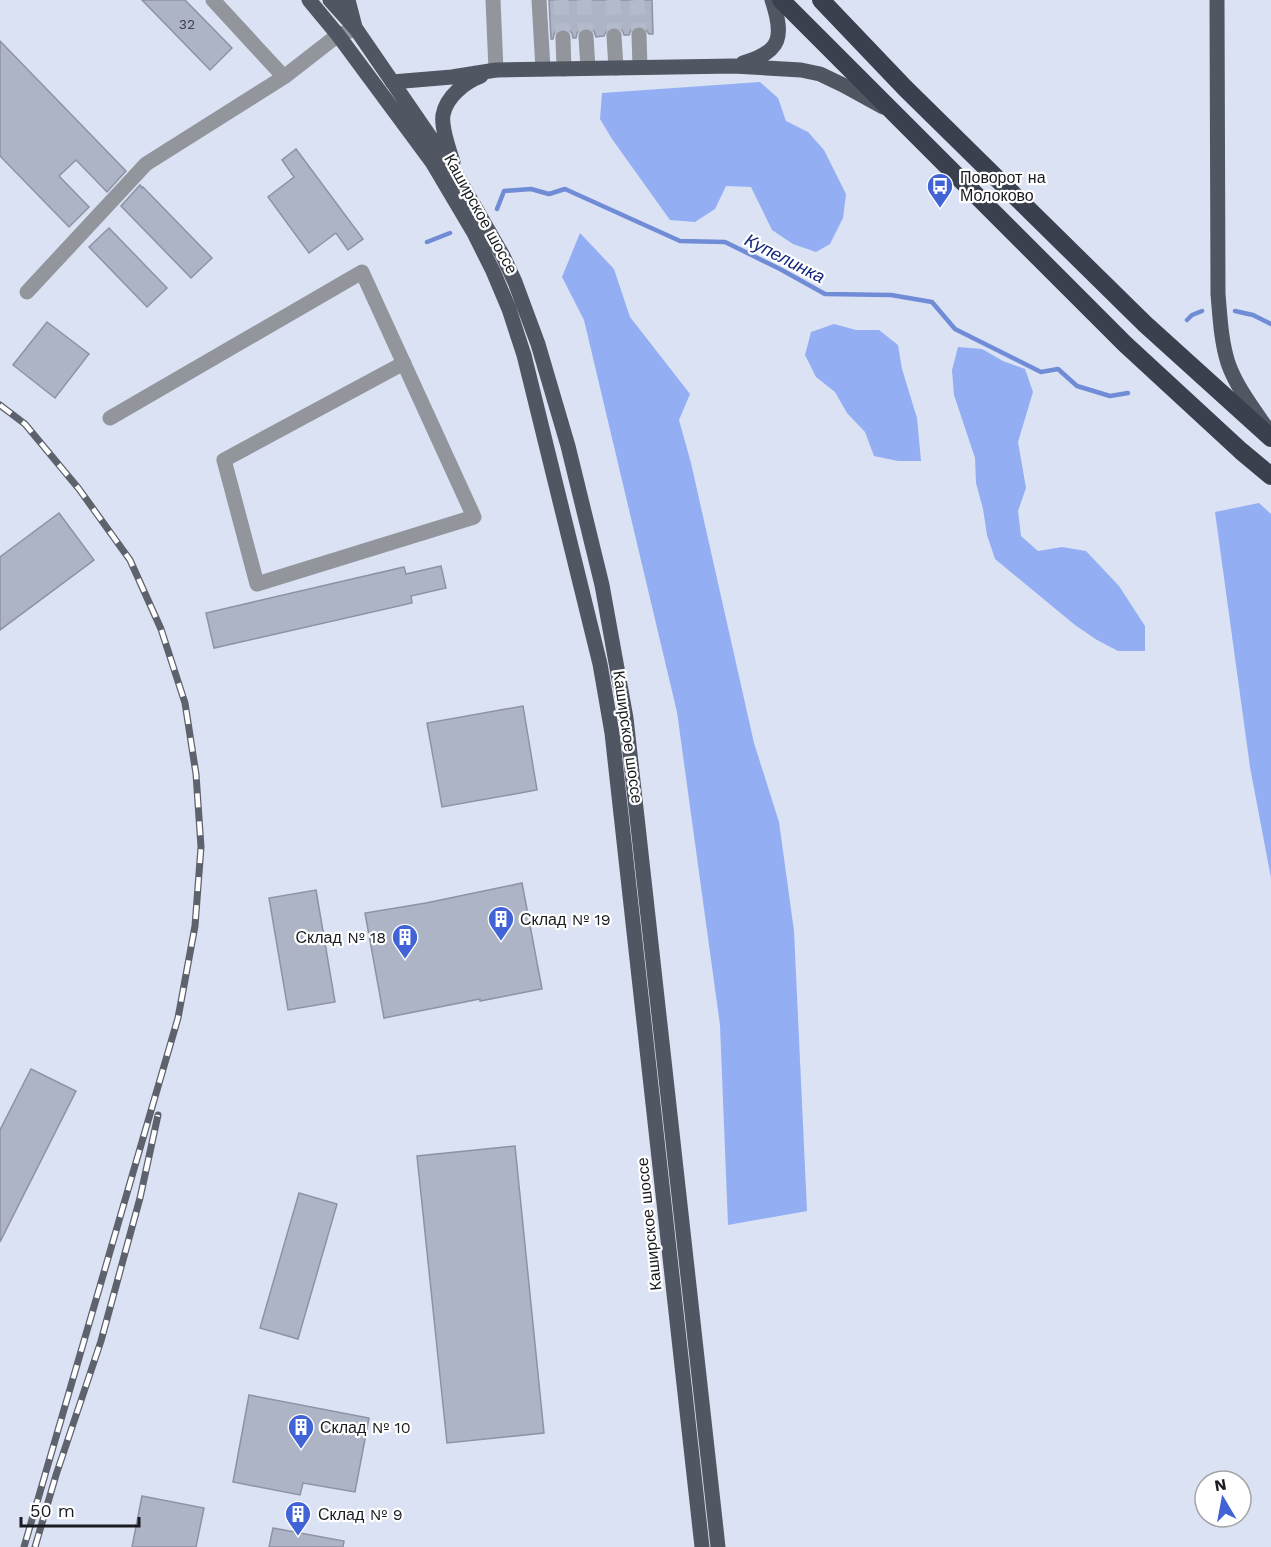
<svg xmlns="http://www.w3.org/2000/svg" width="1271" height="1547" font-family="'Work Sans',sans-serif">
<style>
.green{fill:#93aef3}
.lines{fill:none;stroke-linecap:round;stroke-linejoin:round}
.stream{stroke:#708cd7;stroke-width:4.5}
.building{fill:#adb4c5;stroke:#8d93a4;stroke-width:1.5}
.minor-tunnel{stroke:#b3bac9;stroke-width:15;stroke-dasharray:15 8;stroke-linecap:butt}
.minor{stroke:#92959c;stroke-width:15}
.major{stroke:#515663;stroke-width:15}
.highway{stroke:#3a404e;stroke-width:18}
.rail-casing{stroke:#5e626c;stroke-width:7}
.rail{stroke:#fff;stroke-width:4.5;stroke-dasharray:14;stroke-linecap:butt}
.labels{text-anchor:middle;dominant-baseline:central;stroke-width:4.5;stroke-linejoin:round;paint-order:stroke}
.number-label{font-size:14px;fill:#3e414a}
.poi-label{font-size:16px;fill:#191b21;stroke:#fff;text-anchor:start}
.street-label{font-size:16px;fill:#191b21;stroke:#fff}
.water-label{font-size:18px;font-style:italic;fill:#15277d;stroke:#fff}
</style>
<rect width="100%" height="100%" fill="#dae2f3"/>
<path class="green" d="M760,82L778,98L786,121L808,132L824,150L846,194L843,218L830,244L816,252L793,244L772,230L751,187L726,186L715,209L695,222L670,220L612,139L600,119L602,93Z
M580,233L614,269L630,317L690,394L679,420L691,463L754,743L779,822L794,931L807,1211L728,1225L720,1025L677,712L584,320L562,277Z
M834,324L856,330H879L898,345L902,369L917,418L921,461H898L874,456L865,432L847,413L835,392L816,377L805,355L811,332Z
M958,347L982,349L1003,361L1025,369L1033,392L1018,442L1026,488L1018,511L1021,536L1038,551L1062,547L1086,551L1119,586L1145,626V651H1118L1097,640L1075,625L995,559L987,535L983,509L976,483L975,458L954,395L952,370Z
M1259,503L1271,514V878L1250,767L1215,512Z"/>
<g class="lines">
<path class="stream" d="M497,209L504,191L531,189L549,194L565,189L680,241L725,242L780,269L825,294L891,295L932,302L955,329L1041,372L1058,369L1077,386L1110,396L1128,393
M427,242L450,233
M1235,311L1253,315L1271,324
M1187,320L1192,315L1202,311"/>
</g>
<path class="building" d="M142,0H185L232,48L210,70Z
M549,0H652L653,34H649L644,27L638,25L631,30L629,35H624L622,30L614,26L608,28L604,36L596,37L594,31L586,27L580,29L577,33L576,38H573L572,33L568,30L562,28L557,30L554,34L553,39H551Z
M0,41L126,171L107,192L76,160L59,176L89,207L69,227L0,156Z
M296,149L363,239L348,250L336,233L309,253L268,197L294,177L282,160Z
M140,185L142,188L143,187L212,258L191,278L121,206Z
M109,228L167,288L147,307L89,247Z
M47,322L89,354L55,398L13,365Z
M59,513L94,560L0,630V557Z
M441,566L446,588L411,596L412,603L214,648L206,613L404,567L406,574Z
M523,706L537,790L442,807L427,723Z
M522,883L542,989L480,1001V999L384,1018L365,913L426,903Z
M316,890L335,1002L288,1010L269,898Z
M31,1069L76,1091L0,1242V1130Z
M515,1146L544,1433L447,1443L417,1156Z
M299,1193L337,1204L298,1339L260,1328Z
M249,1395L369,1418L355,1492L303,1483L300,1495L233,1482Z
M142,1496L204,1508L196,1547H132Z
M273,1528L344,1541L343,1547H269Z"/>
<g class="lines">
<path class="minor-tunnel" d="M561,0L563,38
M584,0L586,37
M613,0L614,36
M637,0L639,35"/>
<path class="minor" d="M213,0L284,77
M493,0L496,70
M539,0L543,69
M639,35L640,67
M614,36L616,68
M586,37L588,68
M563,38L564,69
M27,292L146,164L284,77L338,35L356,29
M110,418L362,272L474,517L257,584L224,460L404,363"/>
<path class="major" d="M309,0L338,35L432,162L474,233L493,271L509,309L524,355L600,664L612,733L702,1547
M330,0L356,29L457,176L503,256L515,282L538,344L568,446L602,585L626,718L718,1547
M348,0L355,27
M1217,0L1218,294C1220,317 1221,341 1228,363C1236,386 1252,407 1266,427
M743,63C782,52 784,36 772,0
M392,82L452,77L496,70L734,66L801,70L820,74L843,85L883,107
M453,162C449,150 441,127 443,115C446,97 465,82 481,76"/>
<path class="highway" d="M781,0L1125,344L1241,451L1271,476
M821,0L905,88L1145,324L1271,438"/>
<g class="rail-casing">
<path id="rail" d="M0,405L25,424L79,489L130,560L161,629L185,703L196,774L201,847L195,926L178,1018L24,1547
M35,1547L56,1475L101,1341L140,1198L158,1115"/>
</g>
<use href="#rail" class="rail"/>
</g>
<defs>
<g id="bus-pin" transform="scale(1.35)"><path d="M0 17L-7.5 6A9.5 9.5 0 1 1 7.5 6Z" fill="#4163d6" stroke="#fff"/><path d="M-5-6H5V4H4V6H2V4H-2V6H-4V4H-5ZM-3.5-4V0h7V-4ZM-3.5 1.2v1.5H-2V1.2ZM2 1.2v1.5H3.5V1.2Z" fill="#fff"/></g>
<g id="building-pin" transform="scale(1.35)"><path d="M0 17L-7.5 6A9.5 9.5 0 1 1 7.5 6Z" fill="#4163d6" stroke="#fff"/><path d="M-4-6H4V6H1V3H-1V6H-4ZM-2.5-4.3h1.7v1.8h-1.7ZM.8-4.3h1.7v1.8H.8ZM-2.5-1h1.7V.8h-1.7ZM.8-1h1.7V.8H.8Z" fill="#fff"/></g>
</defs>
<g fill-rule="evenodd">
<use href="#bus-pin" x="940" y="186"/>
<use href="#building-pin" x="501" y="919"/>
<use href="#building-pin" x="405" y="937"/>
<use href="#building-pin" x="301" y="1427"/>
<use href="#building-pin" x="298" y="1514"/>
</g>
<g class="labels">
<g class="number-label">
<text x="187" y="24">32</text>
</g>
<g class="poi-label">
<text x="960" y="177">Поворот на<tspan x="960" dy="18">Молоково</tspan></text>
<text x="520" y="919">Склад № 19</text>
<text x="386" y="937" text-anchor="end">Склад № 18</text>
<text x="320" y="1427">Склад № 10</text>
<text x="318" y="1514">Склад № 9</text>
</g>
<g class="street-label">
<text transform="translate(481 214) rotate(61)">Каширское шоссе</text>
<text transform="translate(628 737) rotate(82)">Каширское шоссе</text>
<text transform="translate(649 1224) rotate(-96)">Каширское шоссе</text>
</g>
<g class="water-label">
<text transform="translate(785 258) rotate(27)">Купелинка</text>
</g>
</g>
<g transform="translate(1223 1499) rotate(350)"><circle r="28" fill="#ffffff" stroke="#a3a4a6" stroke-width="1.5"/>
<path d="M0-4.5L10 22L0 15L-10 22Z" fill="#4163d6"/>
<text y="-9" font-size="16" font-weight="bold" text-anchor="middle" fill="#191b21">N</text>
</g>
<path d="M21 1517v9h118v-9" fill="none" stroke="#191b21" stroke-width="3"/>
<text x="30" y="1517" font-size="18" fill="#191b21" stroke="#ffffff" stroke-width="4.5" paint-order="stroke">50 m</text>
</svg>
